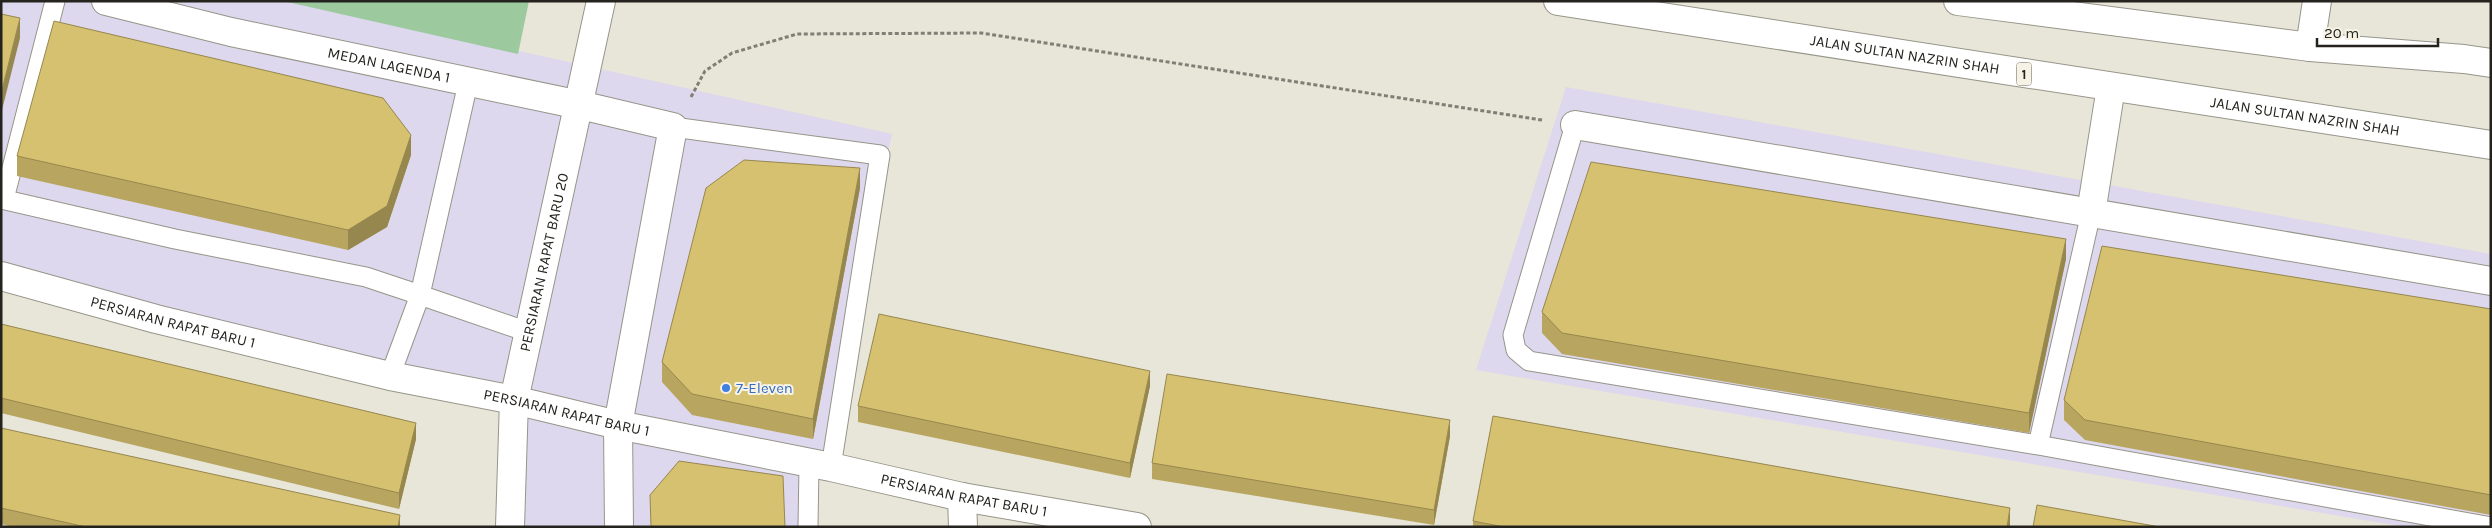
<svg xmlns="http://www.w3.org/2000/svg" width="2492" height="528" font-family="Karla,sans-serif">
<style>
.commercial{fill:#ddd8ed}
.green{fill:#9cc99e}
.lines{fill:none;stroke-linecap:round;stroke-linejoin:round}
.service-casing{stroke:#979589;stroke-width:21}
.minor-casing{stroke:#979589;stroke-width:30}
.tertiary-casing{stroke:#979589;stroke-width:30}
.trunk-casing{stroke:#979589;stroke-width:30}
.path{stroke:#807f76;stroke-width:3;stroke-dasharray:4 2.5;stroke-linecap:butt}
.service{stroke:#fff;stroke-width:19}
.minor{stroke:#fff;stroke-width:28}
.tertiary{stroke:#fff;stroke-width:28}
.trunk{stroke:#fff;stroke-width:28}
.wall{fill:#b8a660}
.shaded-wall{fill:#96874e}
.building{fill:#d6c170;stroke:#96874e}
.shop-dot{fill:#3f7fe0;stroke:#f6f3e6;stroke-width:2}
.labels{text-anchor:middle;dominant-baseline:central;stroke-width:4;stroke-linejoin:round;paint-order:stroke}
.shield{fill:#f6f3e6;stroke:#63615a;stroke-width:1}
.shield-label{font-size:14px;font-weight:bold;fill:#24231e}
.street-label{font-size:15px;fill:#24231e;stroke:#f6f3e6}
.shop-label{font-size:15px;fill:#366cbe;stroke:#f6f3e6;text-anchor:start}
</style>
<rect width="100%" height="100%" fill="#e8e5d9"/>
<path class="commercial" d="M1,1H295L892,134L812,506V527H515L519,408L1,276Z
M1566,87L2491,254V527H2405L1476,370Z"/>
<path class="green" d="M283,1H529L518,54Z"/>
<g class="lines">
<g class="service-casing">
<path id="service" d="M468,83L420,295L528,332
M1575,125L1513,335L1516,350L1529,361L2038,445L2491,527
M673,127L880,155L831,467
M1,199L175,239L366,277L420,295L390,376
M4,199L55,1
M2038,445L2091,213
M808,527L809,465"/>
</g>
<g class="minor-casing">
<g id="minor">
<path id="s1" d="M106,1L231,32L580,105L673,127L618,425L619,527"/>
<path d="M2310,47L2317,1"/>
<path d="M1575,125L2491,281"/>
<path d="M2091,213L2111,87"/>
<path id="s2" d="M1,276L156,319L390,376L514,400L618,425L831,467L962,497L1137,527"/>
<path d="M962,497L963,527"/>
</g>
</g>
<g class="tertiary-casing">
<g id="tertiary">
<path id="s3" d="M510,527L514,400L601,1"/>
</g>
</g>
<g class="trunk-casing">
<g id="trunk">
<path id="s4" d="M1558,1L2491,145"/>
<path d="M1958,1L2310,47L2464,59L2491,63"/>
</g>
</g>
<path class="path" d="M691,97L705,71L732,53L797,34L981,33L1542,120"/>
<use href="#service" class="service"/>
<use href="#minor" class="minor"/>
<use href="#tertiary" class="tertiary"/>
<use href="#trunk" class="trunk"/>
</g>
<path class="wall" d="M411,155L387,227L348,250L17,176V156Z
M860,188L813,439L692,415L662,382V362Z
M2066,259L2029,433L1562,354L1542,333V312Z
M2491,309V515L2085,440L2064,420V400Z
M1,324L416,439L399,509L1,413Z
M1150,386L1130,478L858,422V406Z
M1,428L400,527H14L1,524Z
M1450,436L1434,525L1152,479V463Z
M1473,521L2010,524V527H1473Z"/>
<path class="shaded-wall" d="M20,18V38L1,114V94Z
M411,135V155L387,227L348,250V230Z
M860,168V188L813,439V419Z
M2066,239V259L2029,433V413Z
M1150,371V386L1130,478V463Z
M1450,420V436L1434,525V510Z
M416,423V439L399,509V493Z
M2010,508V527H2007Z
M400,515V527H398Z"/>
<path class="building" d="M1,14L20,18L1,94Z
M54,21L383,98L411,135L387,206L348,230L17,156Z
M744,160L860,168L813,419L692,394L662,362L706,188Z
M1591,162L2066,239L2029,413L1562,333L1542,312Z
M2102,246L2491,309V495L2085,420L2064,400Z
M879,314L1150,371L1130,463L858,406Z
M1,324L416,423L399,493L1,398Z
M1167,374L1450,420L1434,510L1152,463Z
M1493,416L2010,508L2007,527H1504L1473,521Z
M1,428L400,515L398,527H86L1,508Z
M679,461L783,476L785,527H651L650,495Z
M2037,505L2160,527H2033Z"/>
<circle class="shop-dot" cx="726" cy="388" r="5"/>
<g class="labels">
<rect class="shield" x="2016.5" y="62.5" width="15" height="23" rx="4"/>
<g class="shield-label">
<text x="2024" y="74">1</text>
</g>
<g class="street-label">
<text stroke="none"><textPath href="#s4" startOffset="351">JALAN SULTAN NAZRIN SHAH</textPath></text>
<text stroke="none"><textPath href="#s1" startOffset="290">MEDAN LAGENDA 1</textPath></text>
<text stroke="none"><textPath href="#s4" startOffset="756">JALAN SULTAN NAZRIN SHAH</textPath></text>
<text stroke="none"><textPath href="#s3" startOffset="268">PERSIARAN RAPAT BARU 20</textPath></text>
<text stroke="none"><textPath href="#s2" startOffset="178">PERSIARAN RAPAT BARU 1</textPath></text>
<text stroke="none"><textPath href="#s2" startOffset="582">PERSIARAN RAPAT BARU 1</textPath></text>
<text stroke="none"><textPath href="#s2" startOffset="988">PERSIARAN RAPAT BARU 1</textPath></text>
</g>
<g class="shop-label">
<text x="736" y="388">7-Eleven</text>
</g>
</g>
<rect width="2492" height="528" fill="none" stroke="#24231e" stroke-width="5"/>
<path d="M2317 38v8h121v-8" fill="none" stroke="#24231e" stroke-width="2.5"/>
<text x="2324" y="38" font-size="15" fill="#24231e" stroke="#f6f3e6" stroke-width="4" paint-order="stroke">20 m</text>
</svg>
